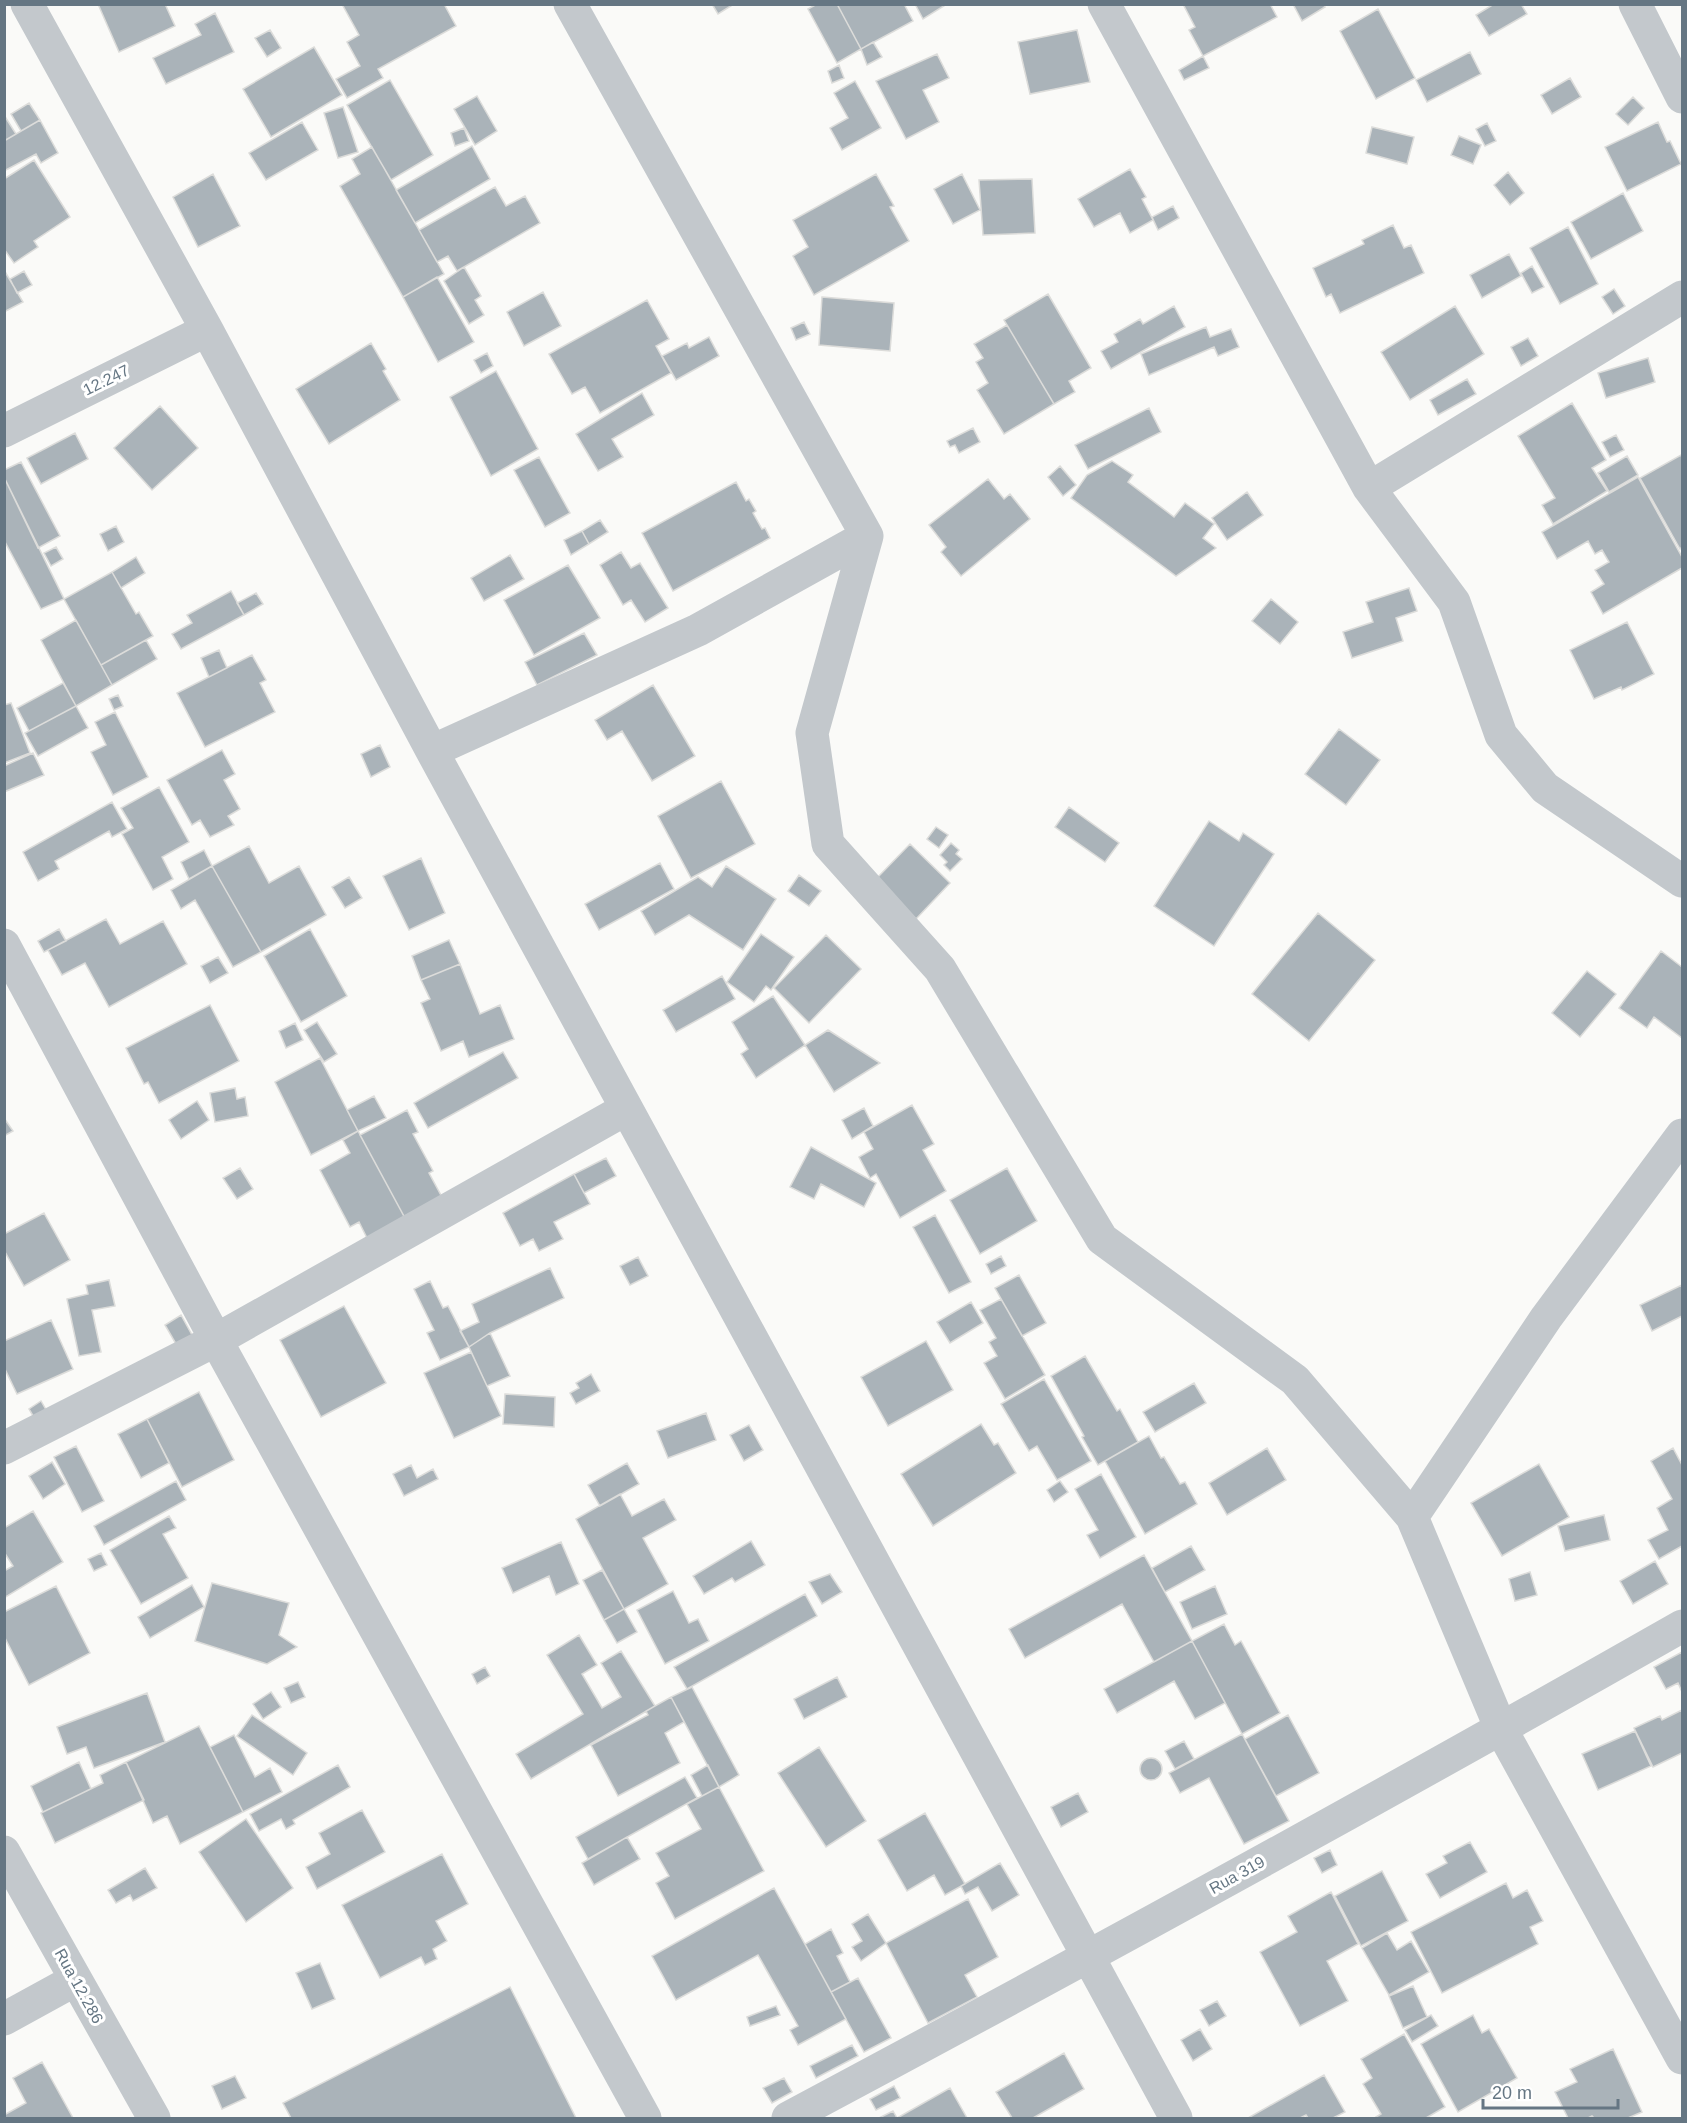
<svg xmlns="http://www.w3.org/2000/svg" width="1687" height="2123" font-family="Helvetica,sans-serif">
<style>
.building{fill:#aab3b9;stroke:#dcdcda;stroke-width:1.5}
.lines{fill:none;stroke-linecap:round;stroke-linejoin:round}
.minor{stroke:#c3c8cc;stroke-width:33}
.labels{text-anchor:middle;dominant-baseline:central;stroke-width:6;stroke-linejoin:round;paint-order:stroke}
.street-label{font-size:16px;fill:#657683;stroke:#fff}
</style>
<rect width="100%" height="100%" fill="#fafaf8"/>
<path class="building" d="M98,4H165L175,26L119,52Z
M342,4H444L456,26L378,69L383,78L347,98L336,79L360,66L347,42L359,35Z
M712,4H734L718,14Z
M817,4H837L861,49L837,63L808,9Z
M837,4H904L913,21L861,49Z
M915,4H947L923,19Z
M1183,4H1270L1277,17L1203,56L1189,30L1195,27Z
M1293,4H1323L1325,7L1302,21Z
M1494,4H1521L1527,14L1489,36L1476,15Z
M1378,9L1415,78L1376,99L1340,31Z
M215,13L234,52L166,84L153,58L201,35L195,24Z
M270,30L281,48L267,57L255,38Z
M1077,30L1090,82L1030,94L1018,42Z
M873,42L882,57L867,65L861,49Z
M314,47L342,95L271,137L243,89Z
M1470,52L1481,74L1427,102L1416,80Z
M937,54L949,78L923,90L939,122L906,139L876,81Z
M1203,56L1209,68L1184,80L1179,70Z
M839,65L844,78L832,83L828,71Z
M1570,78L1581,97L1552,114L1541,95Z
M390,80L433,155L391,180L347,105Z
M855,81L881,128L842,150L830,128L848,118L834,93Z
M477,96L497,131L475,145L454,109Z
M1633,97L1644,108L1628,125L1616,114Z
M29,103L40,120L21,131L11,114Z
M343,107L358,152L338,158L324,113Z
M4,115L16,134L4,141Z
M40,120L58,153L41,163L36,154L4,171V141Z
M302,122L318,150L266,180L249,153Z
M1658,122L1667,142L1670,141L1681,164L1627,191L1605,147Z
M1487,123L1496,141L1485,146L1476,129Z
M1372,127L1414,137L1407,164L1366,153Z
M464,128L469,141L455,146L451,133Z
M1459,136L1481,145L1473,164L1451,155Z
M472,146L490,179L415,223L396,190Z
M372,147L444,274L403,297L340,186L360,174L352,159Z
M34,160L70,217L34,241L38,247L14,263L4,249V179Z
M1130,169L1146,197L1142,199L1153,220L1130,233L1120,213L1094,227L1078,199Z
M1508,172L1524,193L1510,205L1494,185Z
M213,174L240,226L198,247L173,197Z
M876,174L894,206L890,207L909,241L814,295L793,256L808,247L793,220Z
M962,174L980,210L953,224L934,189Z
M1032,179L1035,233L983,235L979,180Z
M495,187L506,206L525,196L540,223L457,271L448,256L437,262L419,230Z
M1623,193L1643,231L1591,259L1571,222Z
M1173,206L1179,218L1158,230L1152,217Z
M1393,225L1404,248L1411,245L1424,273L1340,313L1331,294L1326,297L1313,268L1364,244L1362,240Z
M1568,227L1598,284L1560,304L1530,248Z
M1509,254L1521,276L1482,298L1470,275Z
M1532,266L1544,287L1532,293L1521,273Z
M464,267L481,296L475,300L484,315L469,324L444,281Z
M4,270L23,302L4,312Z
M24,271L32,285L17,293L10,279Z
M437,277L474,342L438,362L403,297Z
M1614,289L1625,306L1613,314L1602,297Z
M543,292L561,326L524,346L507,312Z
M1048,294L1091,368L1069,381L1075,392L1054,404L1004,320Z
M822,297L894,303L890,351L819,345Z
M647,300L669,339L656,346L671,373L600,413L585,387L572,394L549,354Z
M1174,306L1185,327L1111,369L1101,351L1118,342L1114,334L1140,319L1143,324Z
M1455,306L1484,354L1410,400L1381,352Z
M804,322L810,334L796,340L791,328Z
M1007,325L1054,404L1004,434L977,390L988,383L976,362L983,358L974,344Z
M1206,327L1210,337L1231,329L1239,347L1218,356L1214,347L1149,375L1141,354Z
M709,337L719,356L676,380L662,356L687,343L689,348Z
M1528,338L1538,356L1521,366L1511,347Z
M371,343L386,369L383,371L400,400L329,444L296,389Z
M487,353L493,366L481,373L474,360Z
M1648,358L1655,382L1606,398L1598,373Z
M496,371L538,449L491,476L450,397Z
M1467,379L1476,394L1438,415L1430,400Z
M642,393L654,415L612,439L623,457L598,471L576,434Z
M1572,403L1606,460L1592,468L1607,491L1553,524L1542,505L1555,498L1518,436Z
M160,406L198,448L152,490L114,448Z
M1149,408L1161,432L1088,469L1075,445Z
M973,428L980,442L959,453L955,445L950,447L947,441Z
M75,433L88,459L41,484L27,458Z
M1616,435L1624,450L1610,457L1602,442Z
M1681,455L1682,458V547L1680,549L1640,478Z
M1627,456L1638,475L1609,492L1598,473Z
M539,457L570,513L545,527L514,470Z
M1112,461L1133,475L1128,482L1174,517L1185,503L1214,524L1203,538L1216,548L1176,576L1071,498L1087,475Z
M21,462L60,536L38,548L4,477V470Z
M1060,466L1076,485L1063,496L1048,477Z
M4,477L64,599L41,609L4,540Z
M1638,477L1682,557V568L1603,614L1591,592L1604,584L1595,570L1609,562L1602,550L1595,554L1588,541L1557,559L1542,532Z
M988,479L1004,499L1010,494L1030,519L961,576L941,552L946,547L929,525Z
M736,482L746,501L749,499L756,511L753,513L762,529L765,528L770,538L673,591L642,533Z
M1247,492L1263,515L1227,540L1212,518Z
M600,520L608,532L589,544L582,531Z
M116,526L124,542L108,551L100,534Z
M582,531L589,544L571,555L564,540Z
M56,547L63,559L51,566L44,553Z
M621,552L631,568L640,563L668,608L645,622L631,600L623,605L600,565Z
M510,555L524,579L484,601L471,578Z
M136,557L145,573L121,588L112,572Z
M568,565L600,618L534,655L504,600Z
M112,572L136,614L139,612L153,636L101,665L64,599Z
M1409,588L1417,611L1396,618L1403,641L1352,658L1343,632L1373,622L1366,602Z
M231,591L244,615L181,649L172,634L192,623L187,615Z
M256,593L263,604L244,615L237,603Z
M1271,599L1298,622L1280,644L1252,621Z
M76,620L112,685L76,706L41,640Z
M1627,622L1654,674L1622,690L1621,687L1594,699L1570,650Z
M584,633L597,655L537,685L525,662Z
M146,640L157,659L112,685L101,665Z
M219,650L227,668L209,677L201,658Z
M252,655L266,680L260,683L275,712L205,747L177,693Z
M63,683L76,706L29,731L17,708Z
M653,685L695,756L652,781L622,731L607,740L595,720Z
M118,695L123,706L114,710L109,699Z
M11,703L30,753L4,763V705Z
M76,706L88,728L38,756L25,733Z
M115,712L148,777L113,795L91,752L106,745L95,722Z
M1339,729L1380,760L1346,805L1305,774Z
M380,745L390,767L371,777L361,754Z
M222,750L235,774L224,780L240,809L228,816L234,825L210,837L200,820L192,825L167,780Z
M33,753L44,775L4,792V766Z
M721,781L755,844L691,878L658,816Z
M159,787L189,842L162,857L173,879L153,890L122,834L133,828L121,808Z
M112,802L127,829L112,837L109,831L55,861L59,869L38,881L23,852Z
M1069,807L1119,843L1105,862L1055,827Z
M1209,821L1239,841L1243,833L1274,854L1214,946L1154,906Z
M936,827L948,835L939,848L927,839Z
M951,843L959,850L956,854L962,859L950,871L944,865L947,862L940,855Z
M910,844L950,883L916,919L876,879Z
M249,846L269,883L299,866L326,915L261,952L212,866Z
M204,850L212,866L189,879L181,862Z
M421,858L445,913L409,930L383,876Z
M660,863L674,889L599,930L585,904Z
M212,866L261,952L233,967L195,900L181,909L171,890Z
M726,866L776,899L743,950L689,915L655,935L641,911L698,877L712,887Z
M799,875L821,891L809,906L788,891Z
M349,877L362,898L345,908L332,887Z
M1318,913L1375,960L1309,1041L1252,994Z
M106,919L120,944L163,921L187,964L109,1007L85,963L62,975L48,950Z
M59,929L66,941L44,952L38,941Z
M310,929L347,996L301,1022L264,956Z
M761,934L794,957L771,990L766,986L754,1002L727,982Z
M826,935L861,969L809,1023L774,988Z
M449,940L460,964L421,980L412,956Z
M1661,951L1682,967V1038L1654,1017L1647,1028L1619,1008Z
M218,957L228,973L210,983L201,966Z
M460,964L480,1014L500,1005L514,1039L469,1057L463,1041L441,1051L421,1003L430,999L421,980Z
M1587,971L1616,994L1580,1037L1552,1013Z
M722,976L735,999L676,1032L663,1010Z
M773,996L805,1045L756,1078L741,1054L748,1049L732,1022Z
M210,1005L239,1061L159,1103L148,1082L144,1084L126,1048Z
M317,1022L337,1054L324,1062L304,1030Z
M295,1023L303,1040L286,1048L279,1031Z
M828,1030L880,1063L834,1092L805,1045Z
M503,1052L518,1078L428,1128L414,1103Z
M320,1058L358,1131L311,1155L275,1082Z
M235,1088L237,1099L245,1097L248,1116L215,1122L210,1093Z
M374,1096L386,1118L358,1131L347,1110Z
M197,1101L209,1120L181,1139L169,1120Z
M912,1105L934,1144L923,1150L946,1191L900,1218L876,1174L870,1178L859,1157L873,1149L864,1132Z
M864,1108L873,1126L852,1139L842,1120Z
M407,1110L418,1132L413,1134L433,1171L429,1173L443,1199L406,1220L360,1135Z
M4,1118L13,1131L4,1136Z
M358,1131L406,1220L368,1240L359,1222L350,1227L320,1170L350,1153L343,1140Z
M811,1147L876,1183L864,1207L821,1184L814,1199L790,1187Z
M606,1158L616,1176L584,1193L574,1174Z
M240,1168L253,1189L237,1199L223,1178Z
M1007,1168L1037,1221L980,1254L950,1200Z
M574,1174L590,1204L554,1222L563,1239L539,1251L533,1239L520,1246L503,1213Z
M44,1213L70,1260L24,1286L4,1250V1234Z
M935,1215L971,1282L949,1293L913,1227Z
M1001,1256L1006,1266L991,1274L986,1264Z
M638,1257L648,1276L630,1285L620,1266Z
M550,1268L564,1298L490,1333L469,1347L460,1331L479,1322L472,1304Z
M1019,1275L1046,1323L1022,1336L995,1288Z
M109,1280L115,1306L92,1310L101,1352L79,1356L67,1299L88,1294L86,1285Z
M430,1281L443,1308L448,1306L469,1347L440,1360L427,1333L434,1330L414,1289Z
M1682,1285V1316L1652,1331L1640,1305Z
M1001,1299L1045,1375L1005,1399L984,1363L997,1356L989,1342L996,1338L980,1310Z
M971,1302L983,1323L950,1343L937,1322Z
M344,1306L386,1383L321,1417L280,1340Z
M181,1315L192,1335L176,1344L165,1325Z
M51,1320L73,1369L17,1394L4,1367V1341Z
M490,1333L510,1376L487,1386L469,1347Z
M926,1341L953,1390L888,1426L861,1377Z
M471,1352L501,1416L454,1438L424,1373Z
M1085,1356L1117,1411L1120,1409L1138,1442L1098,1465L1082,1437L1084,1436L1051,1376Z
M591,1374L600,1391L576,1404L570,1393L579,1388L576,1383Z
M1044,1379L1091,1461L1057,1480L1037,1446L1029,1451L1001,1404Z
M1194,1383L1206,1403L1155,1432L1143,1412Z
M199,1392L234,1460L182,1487L147,1419Z
M505,1394L555,1397L554,1427L503,1424Z
M41,1401L49,1415L36,1421L29,1409Z
M706,1413L716,1440L668,1458L657,1431Z
M147,1419L169,1463L141,1478L118,1434Z
M981,1424L994,1445L998,1443L1016,1473L933,1526L901,1474Z
M749,1425L763,1450L744,1461L730,1435Z
M1149,1436L1161,1458L1164,1457L1180,1484L1185,1482L1197,1504L1145,1534L1105,1461Z
M76,1446L104,1501L82,1512L54,1457Z
M1267,1448L1286,1480L1227,1515L1209,1483Z
M1673,1448L1682,1465V1546L1659,1559L1648,1540L1668,1530L1657,1508L1672,1499L1651,1461Z
M52,1462L65,1484L43,1499L29,1476Z
M627,1463L639,1484L600,1506L588,1485Z
M1539,1464L1569,1517L1502,1556L1471,1503Z
M411,1465L417,1478L433,1469L438,1479L404,1496L393,1474Z
M1101,1474L1136,1537L1100,1558L1087,1535L1098,1530L1075,1489Z
M176,1481L186,1500L104,1545L94,1526Z
M1060,1481L1068,1492L1054,1502L1047,1490Z
M620,1494L632,1516L664,1499L676,1520L643,1538L668,1584L624,1609L576,1519Z
M33,1511L63,1562L4,1598V1571L13,1566L4,1552V1528Z
M1604,1515L1610,1540L1565,1551L1558,1526Z
M169,1516L176,1528L163,1534L188,1578L141,1604L110,1550Z
M751,1541L765,1565L735,1582L732,1578L704,1594L693,1576Z
M561,1542L579,1584L556,1595L549,1576L513,1593L502,1568Z
M1191,1546L1205,1570L1165,1592L1152,1568Z
M101,1553L107,1565L94,1571L88,1559Z
M1144,1555L1192,1641L1154,1662L1122,1604L1025,1658L1009,1629Z
M1655,1561L1668,1584L1633,1604L1620,1581Z
M602,1570L624,1609L604,1620L583,1580Z
M1530,1572L1537,1595L1515,1601L1509,1579Z
M830,1574L842,1592L822,1604L809,1582Z
M212,1583L289,1603L279,1635L297,1647L267,1664L195,1641Z
M192,1585L204,1607L150,1638L138,1617Z
M56,1586L90,1653L29,1685L4,1636V1612Z
M1215,1586L1227,1614L1192,1629L1180,1602Z
M673,1591L689,1623L698,1619L709,1641L665,1664L637,1610Z
M805,1594L817,1616L687,1689L674,1667Z
M624,1609L637,1632L617,1643L604,1620Z
M1224,1624L1235,1645L1241,1641L1280,1713L1242,1734L1192,1641Z
M579,1635L597,1665L582,1674L602,1708L621,1697L601,1663L621,1651L655,1706L531,1779L516,1754L583,1714L547,1655Z
M1192,1641L1225,1703L1195,1719L1174,1681L1117,1713L1104,1689Z
M1682,1652V1692L1678,1683L1666,1689L1654,1667Z
M485,1667L490,1676L477,1684L472,1674Z
M837,1677L847,1697L804,1719L794,1699Z
M298,1682L305,1697L291,1703L284,1688Z
M692,1687L739,1775L719,1787L671,1697Z
M271,1692L281,1707L263,1719L253,1704Z
M147,1693L165,1742L94,1768L86,1747L67,1754L57,1727Z
M671,1697L684,1722L665,1733L680,1763L618,1796L591,1745L648,1715L646,1711Z
M1682,1710V1753L1653,1767L1634,1728L1660,1716L1662,1720Z
M252,1715L307,1753L293,1775L237,1736Z
M1288,1715L1319,1773L1276,1796L1245,1739Z
M199,1726L243,1812L180,1844L167,1816L153,1823L126,1762Z
M1635,1731L1651,1766L1598,1790L1582,1754Z
M1242,1734L1289,1821L1244,1844L1209,1778L1180,1793L1169,1773Z
M234,1735L255,1777L270,1768L282,1792L243,1812L210,1747Z
M1184,1741L1194,1759L1175,1769L1165,1751Z
M819,1747L866,1821L826,1847L778,1773Z
M1140 1769a11 11 0 1 1 22 0a11 11 0 1 1-22 0Z
M79,1762L91,1789L43,1812L31,1786Z
M126,1762L144,1800L55,1843L41,1813L103,1783L100,1775Z
M338,1765L350,1787L293,1820L295,1824L286,1829L281,1819L259,1831L250,1814Z
M708,1765L719,1787L702,1796L691,1775Z
M685,1777L697,1798L588,1859L576,1837Z
M719,1787L764,1871L675,1919L656,1883L669,1876L656,1853L701,1829L687,1804Z
M1078,1793L1088,1812L1061,1827L1051,1807Z
M362,1810L385,1852L317,1889L306,1867L330,1854L319,1833Z
M925,1813L965,1884L945,1895L934,1875L907,1891L878,1840Z
M246,1819L293,1888L246,1922L199,1852Z
M627,1837L640,1859L594,1885L582,1863Z
M1470,1842L1487,1872L1440,1898L1426,1874L1447,1863L1443,1856Z
M1330,1850L1337,1865L1322,1873L1314,1858Z
M442,1854L468,1904L436,1921L447,1941L433,1949L437,1959L425,1965L421,1957L380,1978L342,1905Z
M1000,1863L1019,1895L992,1911L978,1887L965,1894L961,1886Z
M145,1868L157,1888L133,1901L130,1895L116,1903L108,1890Z
M1382,1871L1408,1921L1361,1946L1335,1896Z
M1506,1883L1513,1898L1527,1890L1543,1921L1530,1927L1538,1944L1442,1993L1411,1932Z
M774,1888L846,2019L798,2045L790,2030L798,2026L758,1955L676,2000L652,1956Z
M1331,1892L1358,1944L1327,1961L1348,2001L1300,2026L1260,1952L1297,1932L1288,1916Z
M968,1899L998,1957L965,1975L977,1997L928,2023L886,1943Z
M868,1914L886,1943L861,1961L852,1947L862,1941L852,1924Z
M831,1929L843,1953L837,1956L850,1982L831,1992L805,1944Z
M1387,1933L1397,1950L1411,1941L1429,1972L1389,1995L1362,1948Z
M320,1963L335,1999L312,2009L296,1973Z
M858,1978L891,2038L864,2052L831,1992Z
M1413,1986L1427,2017L1403,2028L1389,1996Z
M510,1987L576,2118H291L283,2103Z
M1217,2001L1226,2016L1209,2026L1200,2010Z
M776,2006L780,2015L750,2026L747,2017Z
M1431,2015L1438,2026L1412,2042L1405,2030Z
M1473,2015L1482,2033L1489,2029L1517,2078L1458,2112L1421,2044Z
M1200,2029L1212,2049L1193,2061L1181,2040Z
M1404,2034L1445,2107L1426,2118H1377L1376,2117L1381,2114L1363,2084L1372,2078L1361,2059Z
M852,2045L858,2056L816,2078L810,2066Z
M1613,2049L1642,2112L1628,2118H1594L1592,2116L1588,2118H1568L1555,2092L1577,2082L1570,2069Z
M1064,2053L1084,2089L1033,2118H1012L996,2092Z
M42,2062L73,2118H4V2115L26,2103L13,2078Z
M1324,2075L1345,2112L1333,2118H1308L1306,2115L1300,2118H1248Z
M235,2076L246,2098L222,2109L212,2086Z
M784,2078L792,2092L772,2103L763,2088Z
M894,2086L900,2098L876,2110L870,2099Z
M950,2088L967,2118H897Z
M893,2111L897,2118H879Z"/>
<g class="lines">
<path class="minor" d="M27,4L207,330L432,751L1176,2118
M570,4L867,536L812,733L828,844L940,969L1102,1239L1295,1380L1412,1517L1501,1729L1682,2058
M1104,4L1369,488L1454,602L1501,735L1545,788L1682,881
M1635,4L1682,97
M4,431L207,330
M1369,488L1682,297
M432,751L698,630L867,536
M4,945L216,1340L645,2118
M4,1448L216,1340L626,1109
M1412,1517L1546,1318L1682,1135
M4,1852L154,2118
M4,2019L75,1980
M788,2118C1088,1958 1387,1794 1682,1626"/>
</g>
<g class="labels">
<g class="street-label">
<text transform="translate(106 380) rotate(-26)">12.247</text>
<text transform="translate(1237 1875) rotate(-29)">Rua 319</text>
<text transform="translate(79 1986) rotate(61)">Rua 12.286</text>
</g>
</g>
<rect width="1687" height="2123" fill="none" stroke="#657683" stroke-width="12"/>
<path d="M1483 2099v9h135v-9" fill="none" stroke="#657683" stroke-width="3"/>
<text x="1492" y="2099" font-size="18" fill="#657683" stroke="#ffffff" stroke-width="4.5" paint-order="stroke">20 m</text>
</svg>
